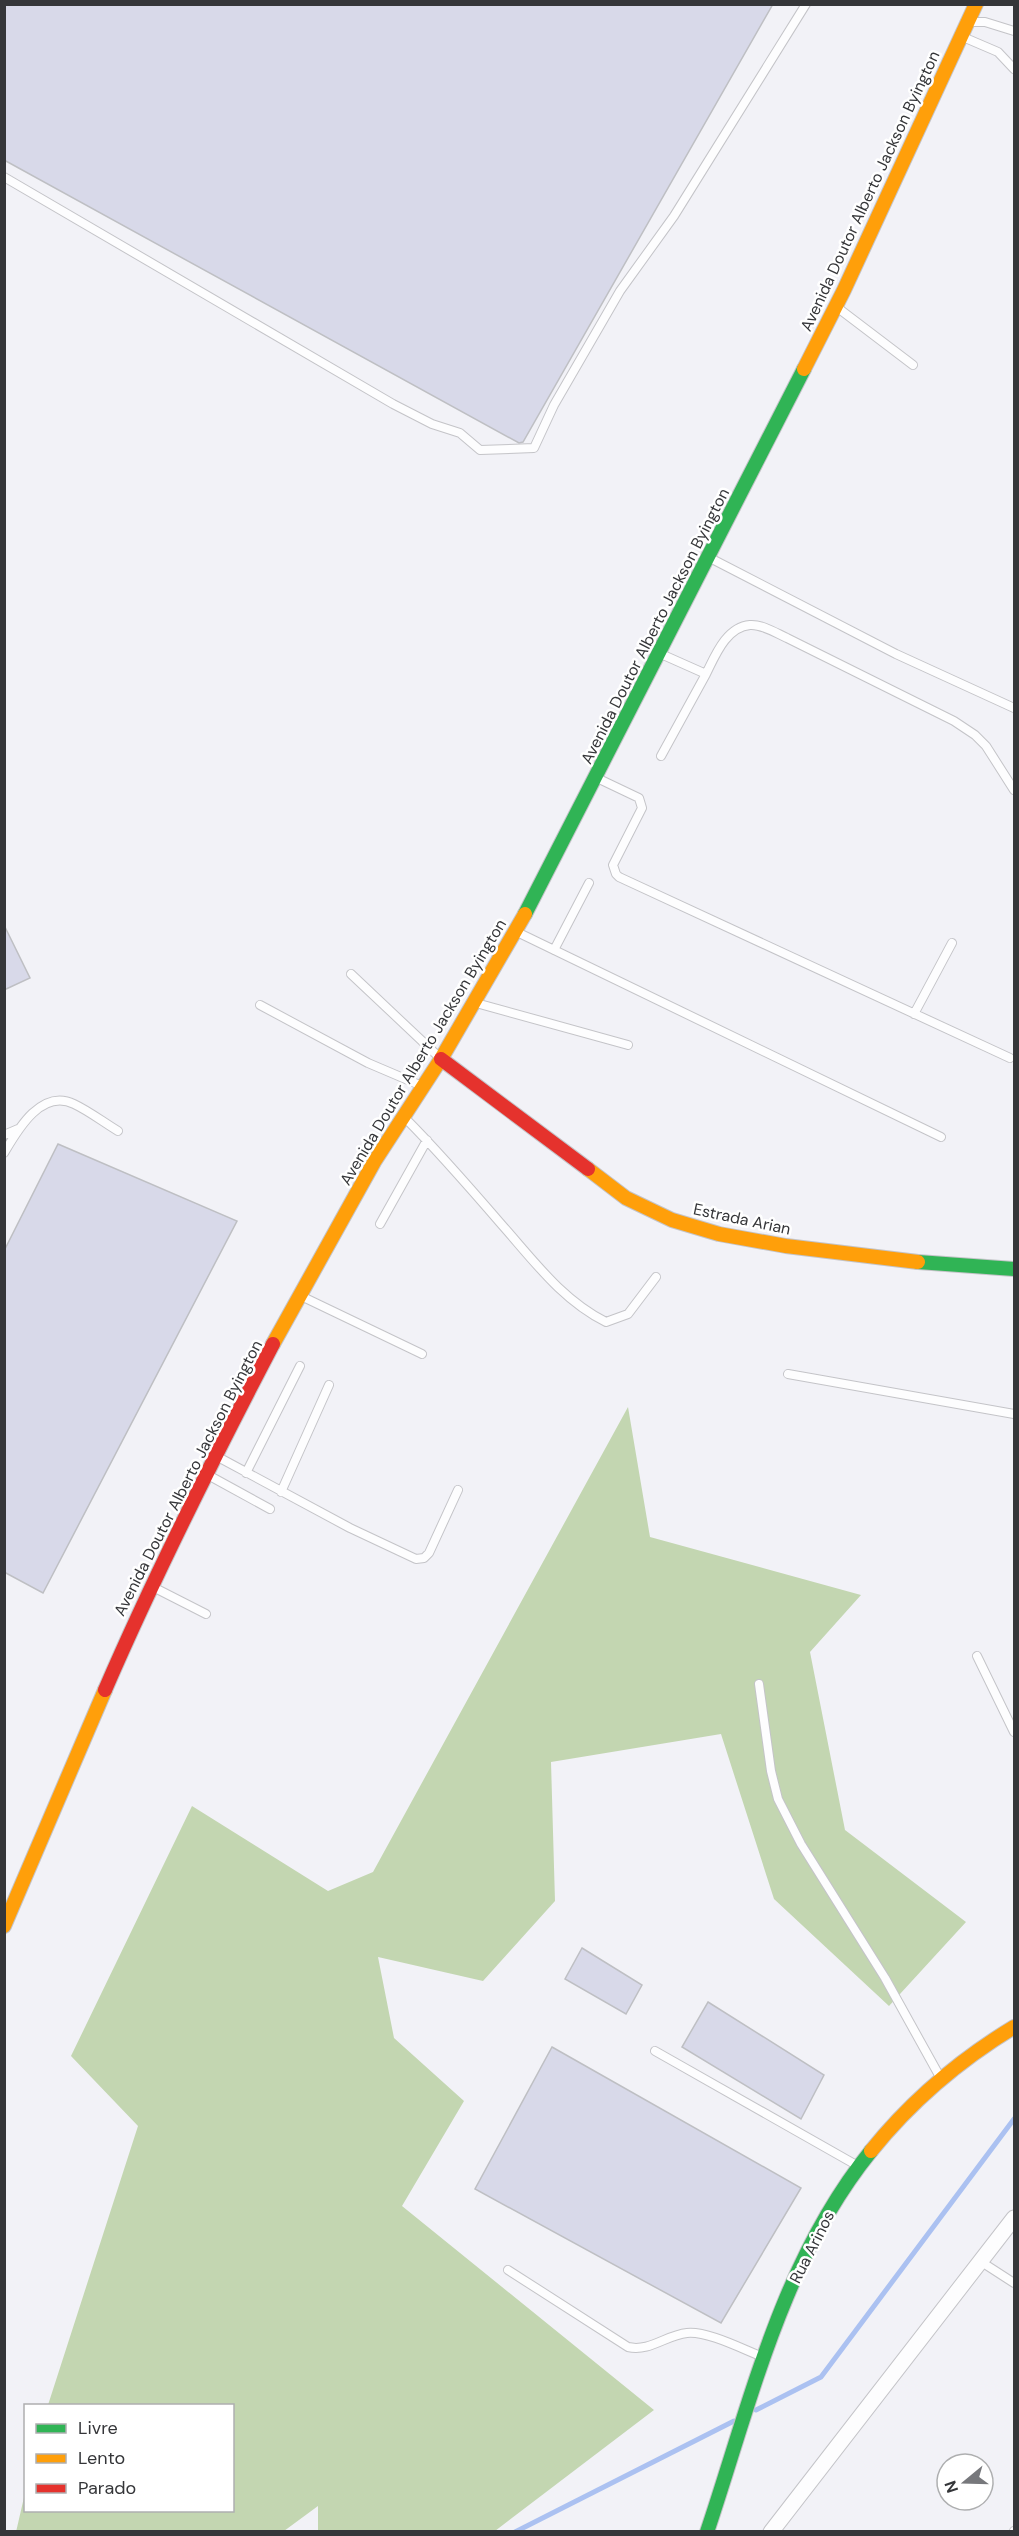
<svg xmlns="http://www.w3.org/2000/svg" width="1019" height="2536" font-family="'DM Sans',sans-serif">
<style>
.forest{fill:#c3d6b1}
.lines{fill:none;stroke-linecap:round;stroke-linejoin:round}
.stream{stroke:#abc1f1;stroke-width:5}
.building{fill:#d8d9e9;stroke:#bebfc3;stroke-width:1.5}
.lane-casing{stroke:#c4c4c8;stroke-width:10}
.street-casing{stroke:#c4c4c8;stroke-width:17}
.fast-casing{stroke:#c4c4c8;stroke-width:16}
.slow-casing{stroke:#c4c4c8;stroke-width:16}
.jam-casing{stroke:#c4c4c8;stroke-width:16}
.lane{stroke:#fdfdfe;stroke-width:8}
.street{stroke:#fdfdfe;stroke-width:15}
.fast{stroke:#30b455;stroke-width:14}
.slow{stroke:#ff9f0a;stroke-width:14}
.jam{stroke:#e5322d;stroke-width:14}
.labels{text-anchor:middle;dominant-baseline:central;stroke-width:5;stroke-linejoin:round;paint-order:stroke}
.street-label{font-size:16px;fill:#353639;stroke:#fff}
</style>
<rect width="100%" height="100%" fill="#f2f2f7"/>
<path class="forest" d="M628,1407L650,1537L861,1595L810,1652L845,1830L966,1922L889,2006L774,1899L721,1734L551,1762L555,1901L483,1981L378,1957L394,2038L464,2101L402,2206L654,2410L495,2531H318V2506L284,2531L16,2532L25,2493L26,2510H232V2406L48,2405L138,2126L71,2056L192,1806L328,1891L373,1872Z"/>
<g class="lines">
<path class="stream" d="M756,2410L821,2377L1014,2119
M515,2532L734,2421"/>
</g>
<path class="building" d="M4,4H773L523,442L519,443L4,160Z
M4,925L30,978L4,990Z
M58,1144L237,1221L43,1593L4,1572V1251Z
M582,1948L642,1985L626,2014L565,1979Z
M708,2002L824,2075L801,2119L682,2047Z
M552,2047L801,2188L721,2323L475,2189Z"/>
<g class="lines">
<g class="lane-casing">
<path id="lane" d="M973,22H985L1014,31
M963,37L998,52L1014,69
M4,177L393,404L432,424L460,433L480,450L534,448L554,405L620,291L674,216L806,4
M838,308L913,365
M712,559L896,654L1014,708
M661,654L706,674C715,656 726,627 750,625C762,624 776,633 787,638L954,721L975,735L986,746L1014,790
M661,756L706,674
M597,778L639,798L642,808L613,865L616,874L619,877L1010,1058
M519,933L941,1137
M554,950L589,883
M351,974L439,1057
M476,1003L628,1045
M260,1005L368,1063L422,1086
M914,1014L952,943
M406,1119C440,1153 471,1189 502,1225C534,1261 562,1300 606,1322L628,1314L656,1277
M4,1135L18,1129
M4,1153C17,1131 41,1088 74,1104C89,1111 103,1122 118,1131
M380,1224L427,1140
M301,1296L422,1354
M788,1374L1014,1414
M218,1457L350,1528L416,1559L424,1558L429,1553L458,1490
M246,1473L300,1366
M208,1475L270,1509
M281,1492L329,1385
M153,1587L206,1614
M977,1656L1014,1732
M759,1684L771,1771L778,1799L801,1844L885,1978L940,2077
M655,2051L858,2166
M980,2261L1014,2283
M508,2270L628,2347C650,2352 666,2335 687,2333C708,2331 742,2349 763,2357
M1014,2532V2531"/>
</g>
<g class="street-casing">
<path id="street" d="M771,2532L1014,2218"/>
</g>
<g class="fast-casing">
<path id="fast" d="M525,914L804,369
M918,1262L1014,1269
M707,2532C751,2401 782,2261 871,2151"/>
</g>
<g class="slow-casing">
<path id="slow" d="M804,369L844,290L976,4
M588,1169L626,1198L672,1220L719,1234L786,1246L918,1262
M273,1344L374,1162L441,1059L525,914
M4,1926L105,1690
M871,2151C912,2100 958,2061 1014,2027"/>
</g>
<g class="jam-casing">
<path id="jam" d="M441,1059L588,1169
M105,1690C156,1572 214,1457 273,1344"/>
</g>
<use href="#lane" class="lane"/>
<use href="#street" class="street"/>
<use href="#fast" class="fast"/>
<use href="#slow" class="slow"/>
<use href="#jam" class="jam"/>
</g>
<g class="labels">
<g class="street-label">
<text transform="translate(870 191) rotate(-65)">Avenida Doutor Alberto Jackson Byington</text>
<text transform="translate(655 626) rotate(-63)">Avenida Doutor Alberto Jackson Byington</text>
<text transform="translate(423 1052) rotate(-59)">Avenida Doutor Alberto Jackson Byington</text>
<text transform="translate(742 1219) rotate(12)">Estrada Arian</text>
<text transform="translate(188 1478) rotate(-63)">Avenida Doutor Alberto Jackson Byington</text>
<text transform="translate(812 2247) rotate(-63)">Rua Arinos</text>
</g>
</g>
<rect width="1019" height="2536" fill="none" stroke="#353639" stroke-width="12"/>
<rect x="24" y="2404" width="210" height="108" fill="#ffffff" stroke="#aeafb0" stroke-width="1.5"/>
<rect x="36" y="2424" width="30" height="9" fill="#30b455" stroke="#aeafb0" stroke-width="1.5"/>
<text x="78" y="2434" font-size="18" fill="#353639">Livre</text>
<rect x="36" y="2454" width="30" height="9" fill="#ff9f0a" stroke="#aeafb0" stroke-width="1.5"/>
<text x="78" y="2464" font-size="18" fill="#353639">Lento</text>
<rect x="36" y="2484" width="30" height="9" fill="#e5322d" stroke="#aeafb0" stroke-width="1.5"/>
<text x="78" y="2494" font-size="18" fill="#353639">Parado</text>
<g transform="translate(965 2482) rotate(251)"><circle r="28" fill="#ffffff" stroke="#aeafb0" stroke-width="1.5"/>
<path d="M0-4.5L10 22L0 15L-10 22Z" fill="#77787c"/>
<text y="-9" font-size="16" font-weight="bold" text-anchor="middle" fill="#353639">N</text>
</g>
</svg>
